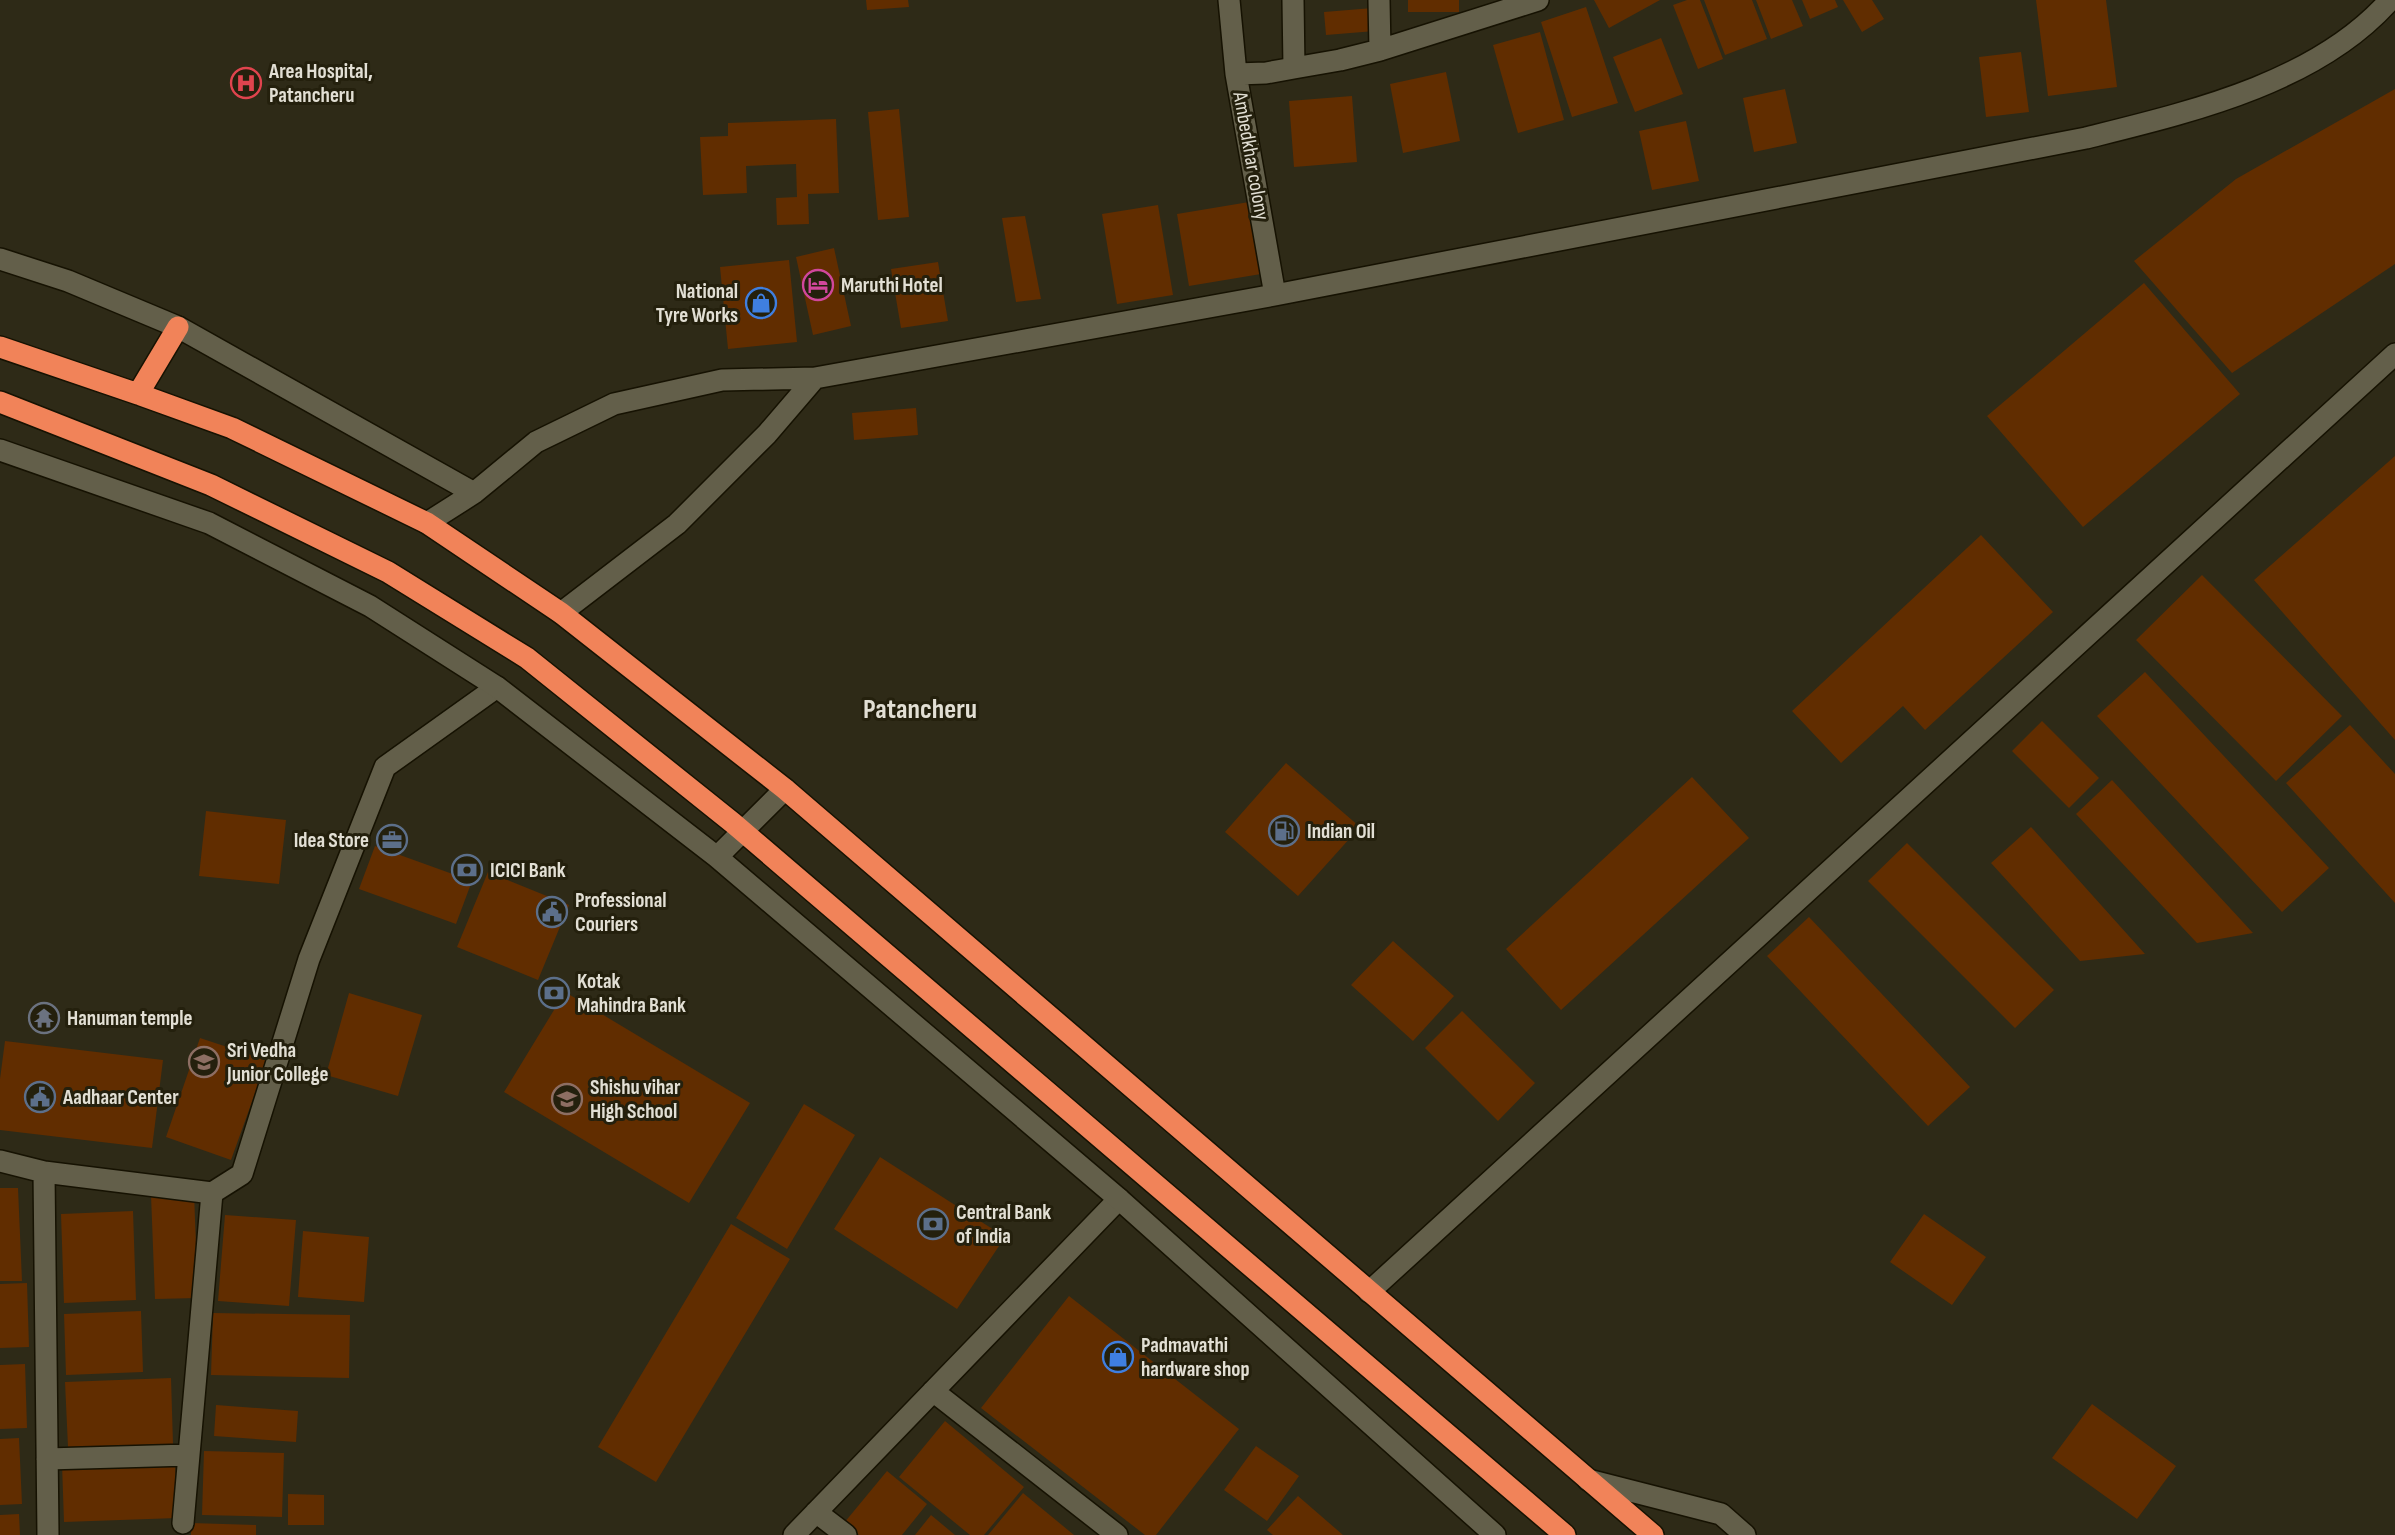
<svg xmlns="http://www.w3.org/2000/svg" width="2395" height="1535" font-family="'Sofia Sans Condensed',sans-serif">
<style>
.building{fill:#612d00}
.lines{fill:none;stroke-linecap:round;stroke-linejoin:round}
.street-casing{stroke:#161202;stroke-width:24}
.secondary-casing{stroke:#161202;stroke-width:24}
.highway-casing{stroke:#161202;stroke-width:24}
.street{stroke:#635f4a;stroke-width:21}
.secondary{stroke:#635f4a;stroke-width:21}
.highway{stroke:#f18359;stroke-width:21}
.labels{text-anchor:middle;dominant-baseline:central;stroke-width:6;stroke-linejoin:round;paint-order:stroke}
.poi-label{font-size:21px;font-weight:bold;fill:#e2dfd4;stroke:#24200d;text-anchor:start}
.street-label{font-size:21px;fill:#e2dfd4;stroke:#24200d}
.district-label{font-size:28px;font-weight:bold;fill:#e2dfd4;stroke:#24200d}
</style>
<rect width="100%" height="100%" fill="#2e2a17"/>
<path class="building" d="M866,0H908L909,7L867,10Z
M1408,0H1459V12H1408Z
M1594,0H1660L1609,28Z
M1687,0H1700L1723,59L1698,69L1673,5Z
M1704,0H1752L1767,39L1725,55Z
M1756,0H1792L1803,26L1771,39Z
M1802,0H1835L1838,7L1810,19Z
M1843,0H1872L1884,19L1862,32Z
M2036,0H2106L2117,87L2048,96Z
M1586,7L1618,103L1572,117L1541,22Z
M1373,8L1375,31L1326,35L1324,12Z
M1540,32L1564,120L1518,133L1493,45Z
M1661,38L1683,94L1635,112L1613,57Z
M2021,52L2029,112L1986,117L1979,57Z
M1446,72L1460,141L1403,153L1390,84Z
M1785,89L1797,143L1754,152L1743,98Z
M2395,89V264L2232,373L2134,261L2236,179Z
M1352,96L1357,162L1294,167L1289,101Z
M899,109L909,217L878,220L868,112Z
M836,119L839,193L808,194L809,224L777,225L776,198L797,197L796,164L746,166L747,193L703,195L700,137L728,136V123Z
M1686,121L1699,181L1652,190L1639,131Z
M1249,202L1261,274L1189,286L1177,214Z
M1158,205L1173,295L1117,304L1102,214Z
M1025,216L1041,299L1016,302L1002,218Z
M834,248L851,326L813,335L796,257Z
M789,260L797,342L728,349L720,267Z
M938,262L948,321L901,328L891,269Z
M2144,283L2240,394L2083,527L1987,416Z
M916,408L918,435L854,440L852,413Z
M2395,456V740L2254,580Z
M1981,535L2053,612L1925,730L1903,706L1841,763L1792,711Z
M2202,575L2342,716L2276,781L2136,640Z
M2145,672L2329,868L2282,912L2097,716Z
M2042,721L2099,778L2069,808L2012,751Z
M2350,725L2395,774V903L2286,783Z
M1286,763L1360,827L1298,896L1225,832Z
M1692,777L1749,838L1561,1010L1506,949Z
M2112,780L2253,933L2197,943L2076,814Z
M206,811L286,820L279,884L199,876Z
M2031,827L2145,954L2080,961L1991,863Z
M1907,843L2054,990L2015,1028L1868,881Z
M375,846L472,881L456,924L359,889Z
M488,872L569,905L538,980L457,947Z
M1809,917L1970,1087L1928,1126L1767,956Z
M1393,941L1454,996L1413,1041L1351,985Z
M565,992L750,1103L689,1203L504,1092Z
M349,993L422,1015L398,1096L326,1075Z
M1462,1011L1535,1083L1498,1121L1425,1048Z
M200,1038L267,1060L231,1160L166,1137Z
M5,1041L163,1060L152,1148L0,1130V1079Z
M804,1104L855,1135L787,1249L736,1218Z
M880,1157L1005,1237L957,1309L834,1229Z
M0,1188H18L22,1281H0Z
M194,1193L198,1298L155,1299L151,1195Z
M133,1211L136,1300L64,1303L61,1214Z
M1924,1214L1986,1257L1952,1305L1890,1262Z
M225,1215L296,1220L289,1306L218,1301Z
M731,1224L790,1259L656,1482L598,1447Z
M303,1231L369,1237L364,1302L298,1297Z
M27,1283L29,1347L0,1348V1284Z
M1069,1296L1239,1429L1156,1535H1145L981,1408Z
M141,1311L143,1372L66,1375L64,1314Z
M213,1313L350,1315L349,1378L211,1375Z
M25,1364L27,1428L0,1429V1365Z
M171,1378L173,1444L68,1447L65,1382Z
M2092,1404L2176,1466L2137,1519L2052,1458Z
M216,1405L298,1411L296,1442L214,1436Z
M945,1421L1024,1487L984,1535H970L899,1477Z
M19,1438L22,1504L0,1505V1439Z
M1256,1446L1299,1476L1267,1521L1224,1490Z
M204,1451L284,1453L282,1517L202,1515Z
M175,1460L177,1518L64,1522L62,1464Z
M887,1471L927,1504L902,1535H859L844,1523Z
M1023,1493L1074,1535H988Z
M288,1494L324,1495V1525H288Z
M1298,1496L1343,1535H1273L1267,1530Z
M19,1514L20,1535H0V1515Z
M931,1515L955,1535H915Z
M191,1523L256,1525V1535H191Z"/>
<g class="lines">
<g class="street-casing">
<path id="street" d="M1229,0L1236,74
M1379,0L1380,50
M1294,68L1340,60L1380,50L1538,0
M0,259L68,281L178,327L474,493
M1275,295L1236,74L1266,73L1294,68L1293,0
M427,523L474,493L536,442L614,404L722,380L815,378L1275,295L2086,138C2190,112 2317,83 2390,0
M561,613L677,524L767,434L815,378
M0,1161L44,1172L212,1193L242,1174L309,959L385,767L497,687
M44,1172L48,1535
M1369,1292L2395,354
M933,1391L1117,1535
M47,1459L189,1455
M816,1512L846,1535
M183,1523L212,1193
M794,1535L1119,1199"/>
</g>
<g class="secondary-casing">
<path id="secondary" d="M0,450L209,523L370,606L497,687L717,857L1119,1199L1495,1535
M717,857L785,789
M1588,1480L1721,1514L1745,1535"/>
</g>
<g class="highway-casing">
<path id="highway" d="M0,347L138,394L232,428L427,523L561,613L785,789L1653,1535
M138,394L178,327
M0,402L211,485L388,572L527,658L733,823L1565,1535"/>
</g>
<use href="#street" class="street"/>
<use href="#secondary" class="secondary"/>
<use href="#highway" class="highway"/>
</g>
<defs>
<g id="hospital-ring" transform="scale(1.575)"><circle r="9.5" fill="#24200d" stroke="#e0444e" stroke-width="1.5"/><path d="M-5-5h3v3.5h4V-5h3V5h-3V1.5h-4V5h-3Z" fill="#e0444e"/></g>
<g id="hotel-ring" transform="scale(1.575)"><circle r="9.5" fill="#24200d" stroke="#d1479c" stroke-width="1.5"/><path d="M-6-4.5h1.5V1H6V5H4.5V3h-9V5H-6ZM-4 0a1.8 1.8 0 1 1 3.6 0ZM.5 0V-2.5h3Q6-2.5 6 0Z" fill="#d1479c"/></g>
<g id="shop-ring" transform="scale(1.575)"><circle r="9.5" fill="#24200d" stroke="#3f7fe0" stroke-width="1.5"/><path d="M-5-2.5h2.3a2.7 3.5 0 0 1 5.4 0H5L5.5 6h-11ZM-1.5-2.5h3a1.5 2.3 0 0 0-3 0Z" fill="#3f7fe0"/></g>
<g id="fuel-ring" transform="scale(1.575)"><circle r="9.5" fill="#24200d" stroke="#5c6f8a" stroke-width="1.5"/><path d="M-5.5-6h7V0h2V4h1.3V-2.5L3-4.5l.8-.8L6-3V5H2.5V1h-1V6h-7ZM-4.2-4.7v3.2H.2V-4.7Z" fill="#5c6f8a"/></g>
<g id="office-ring" transform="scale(1.575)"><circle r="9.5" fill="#24200d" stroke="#5c6f8a" stroke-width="1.5"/><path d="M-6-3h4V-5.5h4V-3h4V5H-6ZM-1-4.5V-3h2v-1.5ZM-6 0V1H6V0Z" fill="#5c6f8a"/></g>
<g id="bank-ring" transform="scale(1.575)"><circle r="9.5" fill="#24200d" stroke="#5c6f8a" stroke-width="1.5"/><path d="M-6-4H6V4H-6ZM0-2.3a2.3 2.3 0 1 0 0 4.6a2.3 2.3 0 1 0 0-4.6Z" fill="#5c6f8a"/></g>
<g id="civic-ring" transform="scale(1.575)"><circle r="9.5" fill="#24200d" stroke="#5c6f8a" stroke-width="1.5"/><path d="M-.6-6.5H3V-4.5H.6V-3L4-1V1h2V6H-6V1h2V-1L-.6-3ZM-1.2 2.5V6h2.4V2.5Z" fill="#5c6f8a"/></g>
<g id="temple-ring" transform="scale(1.575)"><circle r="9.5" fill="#24200d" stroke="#6b7280" stroke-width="1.5"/><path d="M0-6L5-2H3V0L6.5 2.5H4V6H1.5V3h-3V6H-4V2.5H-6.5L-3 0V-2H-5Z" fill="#6b7280"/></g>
<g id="university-ring" transform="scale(1.575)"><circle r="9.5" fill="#24200d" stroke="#8d6e63" stroke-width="1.5"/><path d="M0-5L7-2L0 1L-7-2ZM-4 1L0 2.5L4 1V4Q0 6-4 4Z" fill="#8d6e63"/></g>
<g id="school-ring" transform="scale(1.575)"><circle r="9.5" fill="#24200d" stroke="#8d6e63" stroke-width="1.5"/><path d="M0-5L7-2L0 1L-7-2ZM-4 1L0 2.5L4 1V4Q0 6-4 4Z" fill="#8d6e63"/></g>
</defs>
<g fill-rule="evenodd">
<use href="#hospital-ring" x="246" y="83"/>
<use href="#hotel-ring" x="818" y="285"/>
<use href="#shop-ring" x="761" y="303"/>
<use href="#fuel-ring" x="1284" y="831"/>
<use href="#office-ring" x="392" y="840"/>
<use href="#bank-ring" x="467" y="870"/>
<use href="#civic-ring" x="552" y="912"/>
<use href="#bank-ring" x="554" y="993"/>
<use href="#temple-ring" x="44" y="1018"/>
<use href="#university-ring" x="204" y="1062"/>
<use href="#civic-ring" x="40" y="1097"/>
<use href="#school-ring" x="567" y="1099"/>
<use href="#bank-ring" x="933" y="1224"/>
<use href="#shop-ring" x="1118" y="1357"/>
</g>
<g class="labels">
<g class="poi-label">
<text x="269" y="71">Area Hospital,<tspan x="269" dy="24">Patancheru</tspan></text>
<text x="841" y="285">Maruthi Hotel</text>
<text x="738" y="291" text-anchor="end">National<tspan x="738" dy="24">Tyre Works</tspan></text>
<text x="1307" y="831">Indian Oil</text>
<text x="369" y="840" text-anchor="end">Idea Store</text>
<text x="490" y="870">ICICI Bank</text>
<text x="575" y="900">Professional<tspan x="575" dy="24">Couriers</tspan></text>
<text x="577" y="981">Kotak<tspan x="577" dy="24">Mahindra Bank</tspan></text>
<text x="67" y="1018">Hanuman temple</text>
<text x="227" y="1050">Sri Vedha<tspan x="227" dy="24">Junior College</tspan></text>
<text x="590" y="1087">Shishu vihar<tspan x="590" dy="24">High School</tspan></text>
<text x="63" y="1097">Aadhaar Center</text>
<text x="956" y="1212">Central Bank<tspan x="956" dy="24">of India</tspan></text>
<text x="1141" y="1345">Padmavathi<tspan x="1141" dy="24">hardware shop</tspan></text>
</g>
<g class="street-label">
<text transform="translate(1251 156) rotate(80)">Ambedkhar colony</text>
</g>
<g class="district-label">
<text x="920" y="709">Patancheru</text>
</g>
</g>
</svg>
